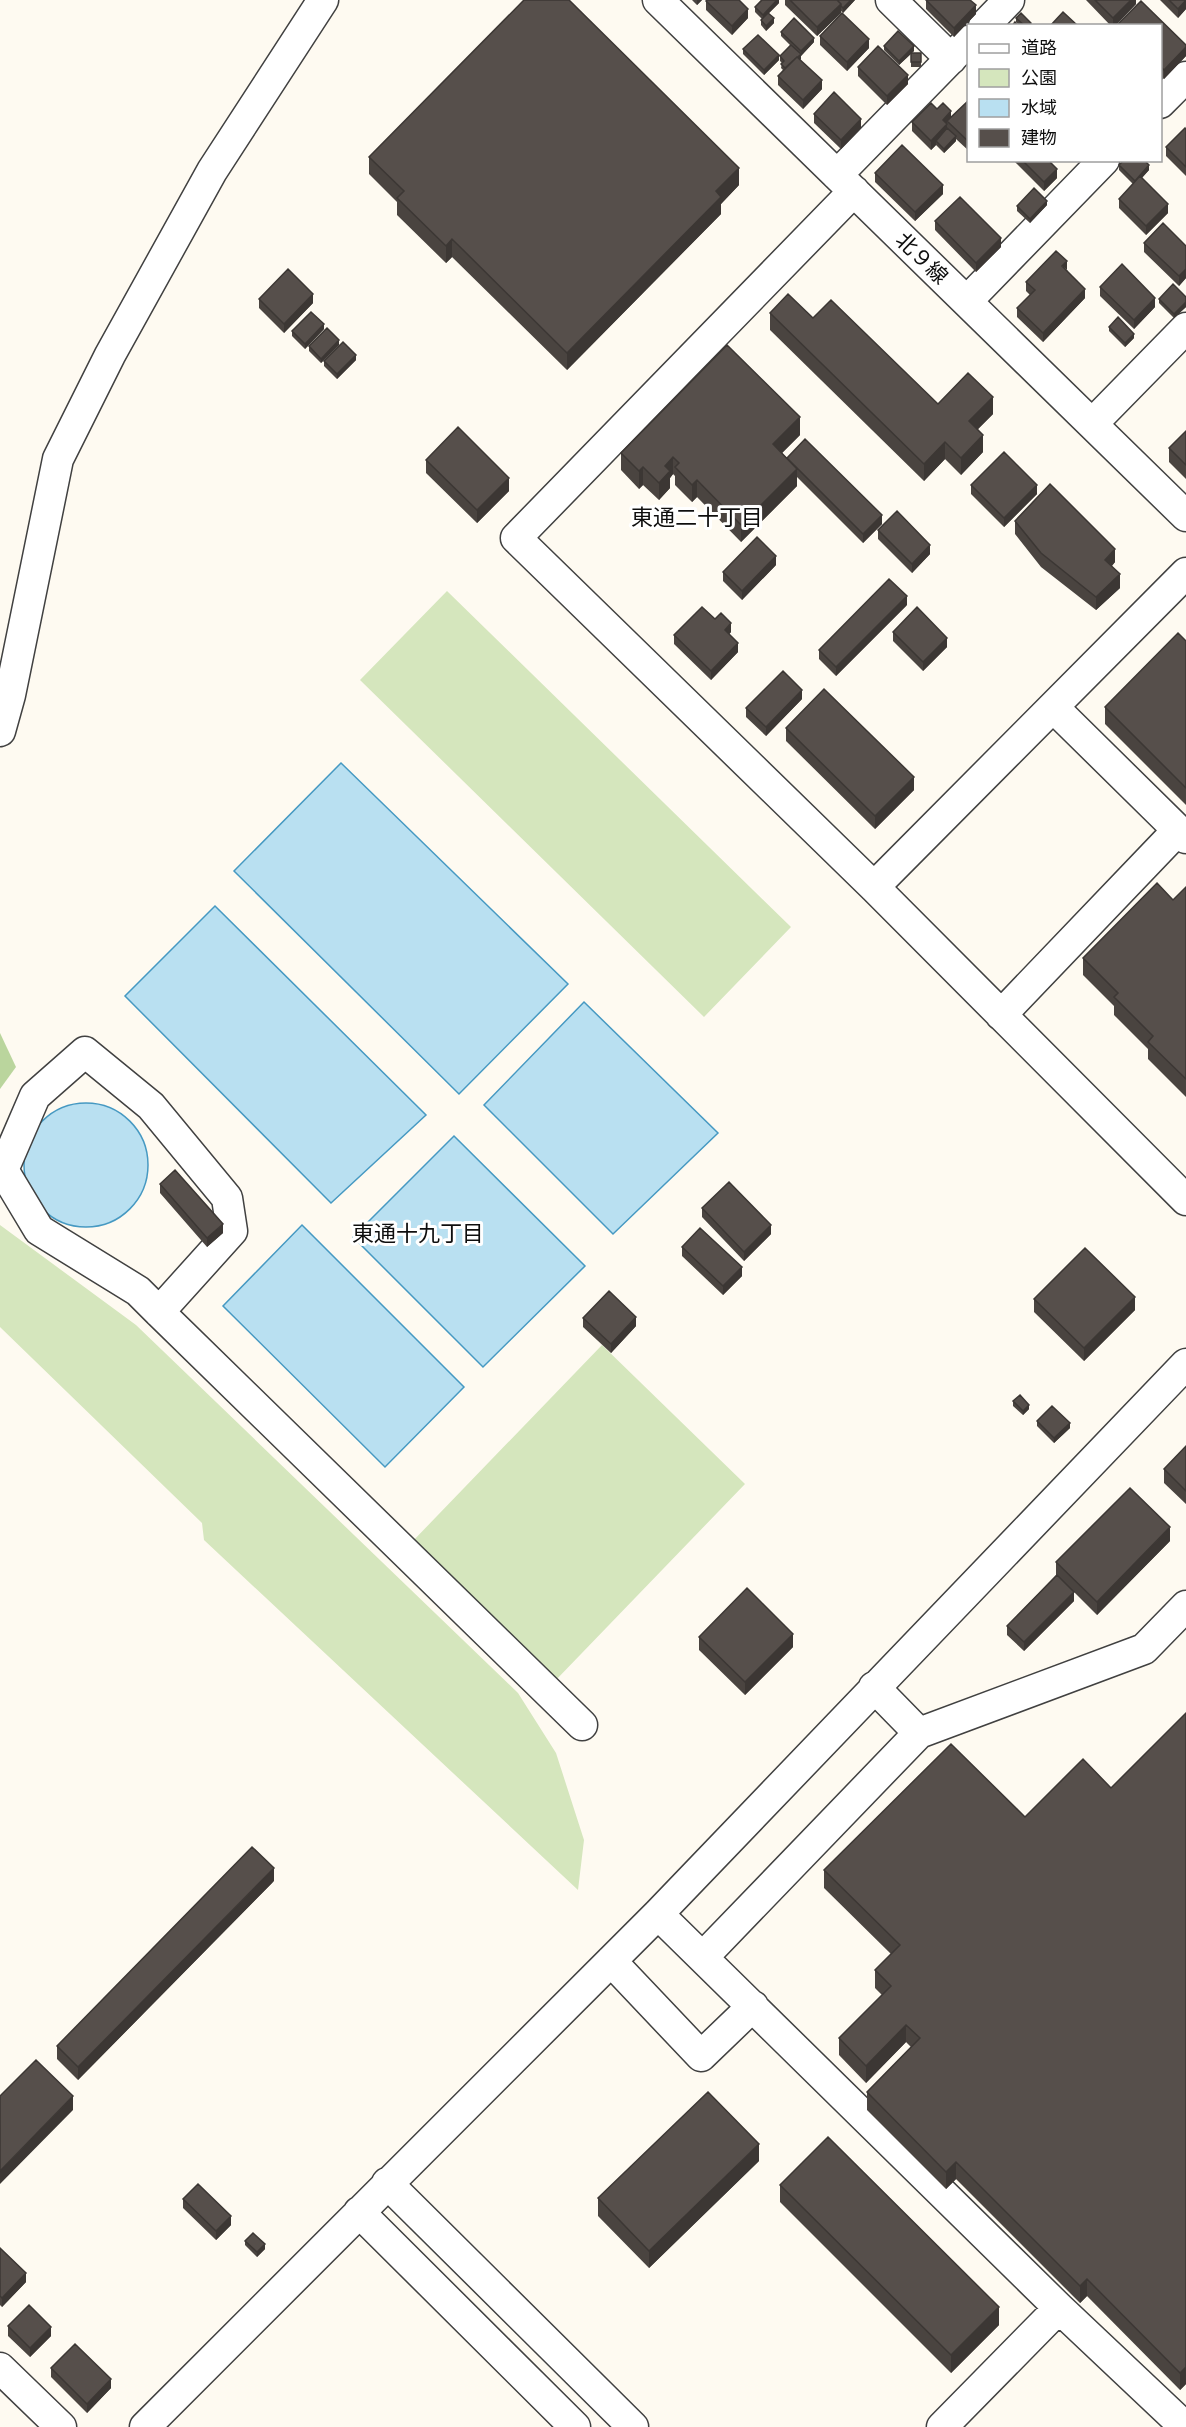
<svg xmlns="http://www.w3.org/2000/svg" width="1186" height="2427" font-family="'Zilla Slab','Noto Sans JP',serif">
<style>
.green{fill:#d5e6bd}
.forest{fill:#bad59d}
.water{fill:#b9e0f1;stroke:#4699c2;stroke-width:1.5}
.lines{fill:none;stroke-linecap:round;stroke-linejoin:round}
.minor-casing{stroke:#414141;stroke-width:33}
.minor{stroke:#fff;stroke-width:30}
.wall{fill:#4a4440}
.shaded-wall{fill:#3c3734}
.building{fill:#564f4b;stroke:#3c3734;stroke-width:1.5}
.labels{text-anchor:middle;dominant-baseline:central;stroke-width:6;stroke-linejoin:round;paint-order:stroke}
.street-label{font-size:21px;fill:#0e0e0e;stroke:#fff}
.neighbourhood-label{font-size:22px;fill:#0e0e0e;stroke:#fff}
</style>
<rect width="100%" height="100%" fill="#fefaf1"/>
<path class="green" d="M447,591L791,927L704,1017L360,680Z
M0,1225L136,1325L518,1693L556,1753L584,1840L578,1890L204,1540L202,1523L0,1327Z
M602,1345L745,1484L554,1682L410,1544Z"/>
<path class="forest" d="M0,1033L16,1067L0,1089Z"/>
<path class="water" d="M341,763L568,984L459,1094L234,871Z
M215,906L426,1115L331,1203L125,996Z
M584,1002L718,1133L613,1234L484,1105Z
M24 1165a62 62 0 1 1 124 0a62 62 0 1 1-124 0Z
M454,1136L585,1266L483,1367L353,1237Z
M302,1225L464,1387L385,1467L223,1306Z"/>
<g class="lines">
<g class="minor-casing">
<path id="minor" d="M658,0L1186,516
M891,0L951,59
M984,26L1009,0
M1160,103L1186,77
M837,175L968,41
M854,191L516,538L874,887L1186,1200
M967,301L1104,160
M1092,424L1186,328
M1053,707L1186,838
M0,731L10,695L58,459L110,355L212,171L323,0
M874,887L1186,573
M1001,1015L1178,830
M159,1312L232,1231L227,1198L151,1106L85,1052L35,1096L3,1170L39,1230L138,1291L159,1312L582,1725
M919,1733L1144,1649L1186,1606
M658,1914L1059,2308L1185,2427
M703,1957L919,1733L874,1687
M611,1961L701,2056L753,2006
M387,2183L633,2427
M359,2212L575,2427
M0,2368L61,2427
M145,2427L658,1914L1186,1364
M942,2427L1059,2308"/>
</g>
<use href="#minor" class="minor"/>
</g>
<path class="wall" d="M692,0H702L697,5Z
M761,0H779V3L769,13L774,23L766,31L761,25V20L762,19L755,12V7Z
M785,0H855L843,13L841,11V13L817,36L785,5Z
M926,0L976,14L954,37L926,9Z
M1086,0H1136V4L1115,26H1111Z
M1160,0H1186V9L1178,18Z
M706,1L748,18L732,35L706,10Z
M1141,1L1186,45V56L1164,79L1161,76V26H1117Z
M1016,18L1031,26H1020L1016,22Z
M781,32L814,42L801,56L800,59L822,89L803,109L778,85V76L783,70L781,68L782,63L780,61V56L790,45L781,36Z
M820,36L869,48L847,71L820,45Z
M884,46L914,51L899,65L884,50Z
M743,49L779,60L764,75L743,54Z
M911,53H921V67H911Z
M858,67L908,84L887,105L858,76Z
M969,100V151L956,139V141L944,153L936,145L931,150L912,131V122L937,109L951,117Z
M814,114L861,128L841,149L814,123Z
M1186,130V176L1166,156V147Z
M369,157L739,185L721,204V214L567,370L452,257L446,263L397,215V202L369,174Z
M1013,160H1048L1057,178L1044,191Z
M1119,165L1149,170L1142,178L1168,213L1146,235L1119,208V199L1133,184L1119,170Z
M875,173L943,194L915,221L875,182Z
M1047,205L1030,223L1017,211V206Z
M935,221L1001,247L976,272L935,230Z
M1144,243L1186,246V278L1179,286L1144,252Z
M1067,270L1085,298L1043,342L1017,317V308L1030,295L1026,291V282Z
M1100,287L1155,307L1134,329L1100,296Z
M1186,297V307L1174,318L1159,303V299Z
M259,299L313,303L284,333L259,308Z
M770,313L813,318L938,404L993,414L978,429L983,452L961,475L945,459L924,481L770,330Z
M1109,327L1134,338L1125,347L1109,331Z
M324,329L305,349L292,336V331Z
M339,345L321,363L309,351V346Z
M356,360L337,379L324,366V361Z
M1186,431V479L1169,462V448Z
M800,435L782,453L787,458L882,524L863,543L797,477V486L741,542L697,497L692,502L675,485V476L673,474L670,478V488L659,500L643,485L639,489L621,470V453Z
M426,460L509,491L477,523L426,473Z
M971,485L1037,494L1004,527L971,494Z
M1015,521L1115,562L1112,566L1120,588L1096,610L1041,567L1015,534Z
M878,530L930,554L912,573L878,539Z
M776,565L742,600L723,581V572Z
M907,605L836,676L819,659V650Z
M715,619L731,632L729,634L738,652L711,680L674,644V635Z
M893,632L947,647L923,671L893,641Z
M1186,641V805L1105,724V707Z
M802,699L766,736L746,717V708Z
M786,728L914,790L875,829L786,741Z
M1186,887V1097L1148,1059V1049L1114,1015V1006L1083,975V958L1173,900Z
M160,1184L223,1233L207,1247L160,1193Z
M702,1208L771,1234L744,1261L702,1217Z
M682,1247L742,1276L723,1295L682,1256Z
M1034,1299L1135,1310L1084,1361L1034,1312Z
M583,1318L636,1326L611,1353L583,1327Z
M1013,1401L1029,1409L1023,1415L1013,1406Z
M1037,1421L1070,1428L1054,1443L1037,1426Z
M1186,1446V1504L1164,1483V1469Z
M1170,1541L1097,1615L1074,1592V1601L1024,1651L1007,1635V1626L1056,1575V1562Z
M699,1637L793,1647L745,1695L699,1650Z
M1186,1713V2384L1180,2390L1087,2296L1080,2303L956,2179L946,2189L867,2110V2092L911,2047L906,2042L866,2083L839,2055V2038L882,1995L875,1988V1970L891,1954L824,1888V1870L1025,1817L1111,1788Z
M274,1881L78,2080L57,2059V2046Z
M759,2161L649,2268L598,2216V2198Z
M780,2185L999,2325L951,2373L780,2202Z
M183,2199L231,2225L216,2240L183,2208Z
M245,2241L265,2249L257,2257L245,2245Z
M0,2248L26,2282L2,2307L0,2305Z
M8,2326L51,2336L30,2357L8,2336Z
M51,2368L111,2388L87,2413L51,2377Z"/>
<path class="shaded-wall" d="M697,0H702L697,5Z
M777,0H779V3L763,19V15Z
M851,0H855L843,13V8Z
M1131,0H1136V4L1115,26H1113V18Z
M1186,0V9L1178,18V9Z
M841,4V13L817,36V27Z
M976,5V14L954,37V28Z
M748,9V18L732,35V26Z
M774,18V23L766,31V26Z
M814,38V42L801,56V59L786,74V69L801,54V51Z
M869,39V48L847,71V62Z
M914,46V51L899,65V61Z
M1186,47V56L1164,79V70Z
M779,55V60L764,75V70Z
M908,75V84L887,105V96Z
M822,80V89L803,109V100Z
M951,111V120L947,121V133L936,141V145L931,150V141L943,120Z
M861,119V128L841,149V140Z
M956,136V141L944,153V149Z
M1149,165V170L1135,185V181Z
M739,168V185L721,204V214L567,370V353L716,191Z
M1057,169V178L1044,191V182Z
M943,185V194L915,221V212Z
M1047,201V205L1030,223V219Z
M1168,204V213L1146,235V226Z
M1001,238V247L976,272V263Z
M452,239V257L446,263V246Z
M1067,261V270L1062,266Z
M1186,269V278L1179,286V276Z
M1085,289V298L1043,342V333Z
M313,294V303L284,333V324Z
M1155,298V307L1134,329V320Z
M1186,302V307L1174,318V314Z
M324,324V329L305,349V344Z
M1134,334V338L1125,347V343Z
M339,340V345L321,363V359Z
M356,355V360L337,379V374Z
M993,397V414L969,438V421Z
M800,417V435L773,462V444Z
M983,435V452L961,475V458Z
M945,442V459L924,481V464Z
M673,457V474L670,478V488L659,500V483L665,466Z
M643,467V485L639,489V471Z
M797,469V486L741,542V525Z
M509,478V491L477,523V510Z
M697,480V497L692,502V485Z
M1037,485V494L1004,527V518Z
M882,515V524L863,543V534Z
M930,545V554L912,573V564Z
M1115,549V562L1105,573V560Z
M776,556V565L742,600V591Z
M1120,574V588L1096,610V597Z
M907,596V605L836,676V667Z
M731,623V632L725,639V630Z
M947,638V647L923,671V662Z
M738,643V652L711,680V671Z
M802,690V699L766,736V727Z
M914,777V790L875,829V816Z
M223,1224V1233L207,1247V1238Z
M771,1225V1234L744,1261V1252Z
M742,1267V1276L723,1295V1286Z
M1135,1297V1310L1084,1361V1348Z
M636,1317V1326L611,1353V1344Z
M1029,1405V1409L1023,1415V1411Z
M1070,1423V1428L1054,1443V1438Z
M1170,1527V1541L1097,1615V1602Z
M1074,1592V1601L1024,1651V1642Z
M793,1634V1647L745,1695V1682Z
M274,1868V1881L78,2080V2067Z
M906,2025V2042L866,2083V2066Z
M73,2096V2110L0,2184V2171Z
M759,2144V2161L649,2268V2251Z
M956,2162V2179L946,2189V2172Z
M231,2216V2225L216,2240V2231Z
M265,2244V2249L257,2257V2252Z
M26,2273V2282L2,2307V2298Z
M1087,2279V2296L1080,2303V2286Z
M999,2307V2325L951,2373V2355Z
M51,2327V2336L30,2357V2348Z
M1186,2367V2384L1180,2390V2373Z
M111,2379V2388L87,2413V2404Z"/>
<path class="building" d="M524,0H569L739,168L716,191L721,197L567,353L452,239L446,246L397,198L404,191L369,157Z
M707,0H739L748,9L732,26L706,1Z
M762,0H777L763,15L755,7Z
M790,0H837L841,4L817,27Z
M837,0H851L843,8L841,6V4Z
M926,0H970L976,5L954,28Z
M1095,0H1131L1113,18Z
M1169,0H1186L1178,9Z
M1141,1L1186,45V47L1164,70L1161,67V26H1118L1117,25Z
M1063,12L1078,26H1050Z
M768,13L774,18L766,26L761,20Z
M842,13L869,39L847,62L820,36Z
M1021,13L1031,23L1029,26H1025L1016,18Z
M794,18L814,38L801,51L781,32Z
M1015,22L1019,26H1012Z
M898,31L914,46L899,61L884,46Z
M758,35L779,55L764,70L743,49Z
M791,45L801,54L798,57H797L785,68L781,64L784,61L780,56Z
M878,46L908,75L887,96L858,67Z
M911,53H921V62H911Z
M797,57L822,80L803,100L778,76Z
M834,92L861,119L841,140L814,114Z
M969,100V142L947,121Z
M931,103L937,109L943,103L951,111L943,120L947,124L931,141L912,122Z
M947,128L956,136L944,149L936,141Z
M1185,128L1186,130V167L1166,147Z
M902,145L943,185L915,212L875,173Z
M1022,160H1048L1057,169L1044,182Z
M1124,160H1144L1149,165L1135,181L1119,165Z
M1140,176L1168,204L1146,226L1119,199Z
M1034,188L1047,201L1030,219L1017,206Z
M960,197L1001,238L976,263L935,221Z
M1163,223L1186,246V269L1179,276L1144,243Z
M1056,251L1067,261L1062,266L1085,289L1043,333L1017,308L1035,290L1026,282Z
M1122,264L1155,298L1134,320L1100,287Z
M288,269L313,294L284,324L259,299Z
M1173,284L1186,297V302L1174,314L1159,299Z
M788,294L813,318L831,300L938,404L968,373L993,397L969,421L983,435L961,458L945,442L924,464L770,313Z
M311,312L324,324L305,344L292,331Z
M1118,317L1134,334L1125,343L1109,327Z
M327,328L339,340L321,359L309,346Z
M343,342L356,355L337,374L324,361Z
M727,345L800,417L773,444L797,469L741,525L697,480L692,485L675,467L679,463L673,457L665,466L670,471L659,483L643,467L639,471L621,453Z
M458,427L509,478L477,510L426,460Z
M1186,431V465L1169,448Z
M805,439L882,515L863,534L787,458Z
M1004,452L1037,485L1004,518L971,485Z
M1050,484L1115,549L1105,560L1120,574L1096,597L1041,553L1015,521Z
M897,511L930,545L912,564L878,530Z
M757,537L776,556L742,591L723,572Z
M889,579L907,596L836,667L819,650Z
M702,607L715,619L721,613L731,623L725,630L738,643L711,671L674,635Z
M917,607L947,638L923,662L893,632Z
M1178,633L1186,641V788L1105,707Z
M783,671L802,690L766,727L746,708Z
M824,689L914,777L875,816L786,728Z
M1157,883L1173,900L1186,887V1079L1148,1042L1153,1036L1114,997L1118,993L1083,958Z
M175,1170L223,1224L207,1238L160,1184Z
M729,1182L771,1225L744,1252L702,1208Z
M700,1228L742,1267L723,1286L682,1247Z
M1085,1248L1135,1297L1084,1348L1034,1299Z
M609,1291L636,1317L611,1344L583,1318Z
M1020,1395L1029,1405L1023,1411L1013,1401Z
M1052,1406L1070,1423L1054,1438L1037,1421Z
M1186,1446V1491L1164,1469Z
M1130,1488L1170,1527L1097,1602L1056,1562Z
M1057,1575L1074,1592L1024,1642L1007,1626Z
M747,1588L793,1634L745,1682L699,1637Z
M1186,1713V2367L1180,2373L1087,2279L1080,2286L956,2162L946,2172L867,2092L920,2038L906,2025L866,2066L839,2038L891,1986L875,1970L900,1945L824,1870L951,1744L1025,1817L1083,1759L1111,1788Z
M252,1847L274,1868L78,2067L57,2046Z
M36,2060L73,2096L0,2171V2096Z
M708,2092L759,2144L649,2251L598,2198Z
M828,2137L999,2307L951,2355L780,2185Z
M198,2184L231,2216L216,2231L183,2199Z
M253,2233L265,2244L257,2252L245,2241Z
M0,2248L26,2273L2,2298L0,2296Z
M29,2305L51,2327L30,2348L8,2326Z
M75,2344L111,2379L87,2404L51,2368Z"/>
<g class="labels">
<g class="street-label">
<text transform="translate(922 258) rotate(44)">北９線</text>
</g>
<g class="neighbourhood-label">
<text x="697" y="517">東通二十丁目</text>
<text x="418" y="1233">東通十九丁目</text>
</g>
</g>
<rect x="967" y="24" width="195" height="138" fill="#ffffff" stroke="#9f9f9f" stroke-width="1.5"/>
<rect x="979" y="44" width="30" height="9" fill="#ffffff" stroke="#9f9f9f" stroke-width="1.5"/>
<text x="1021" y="54" font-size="18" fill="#0e0e0e">道路</text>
<rect x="979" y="69" width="30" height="18" fill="#d5e6bd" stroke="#9f9f9f" stroke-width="1.5"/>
<text x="1021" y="84" font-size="18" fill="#0e0e0e">公園</text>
<rect x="979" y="99" width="30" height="18" fill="#b9e0f1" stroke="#9f9f9f" stroke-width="1.5"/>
<text x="1021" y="114" font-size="18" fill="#0e0e0e">水域</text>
<rect x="979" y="129" width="30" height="18" fill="#564f4b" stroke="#9f9f9f" stroke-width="1.5"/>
<text x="1021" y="144" font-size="18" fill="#0e0e0e">建物</text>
</svg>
